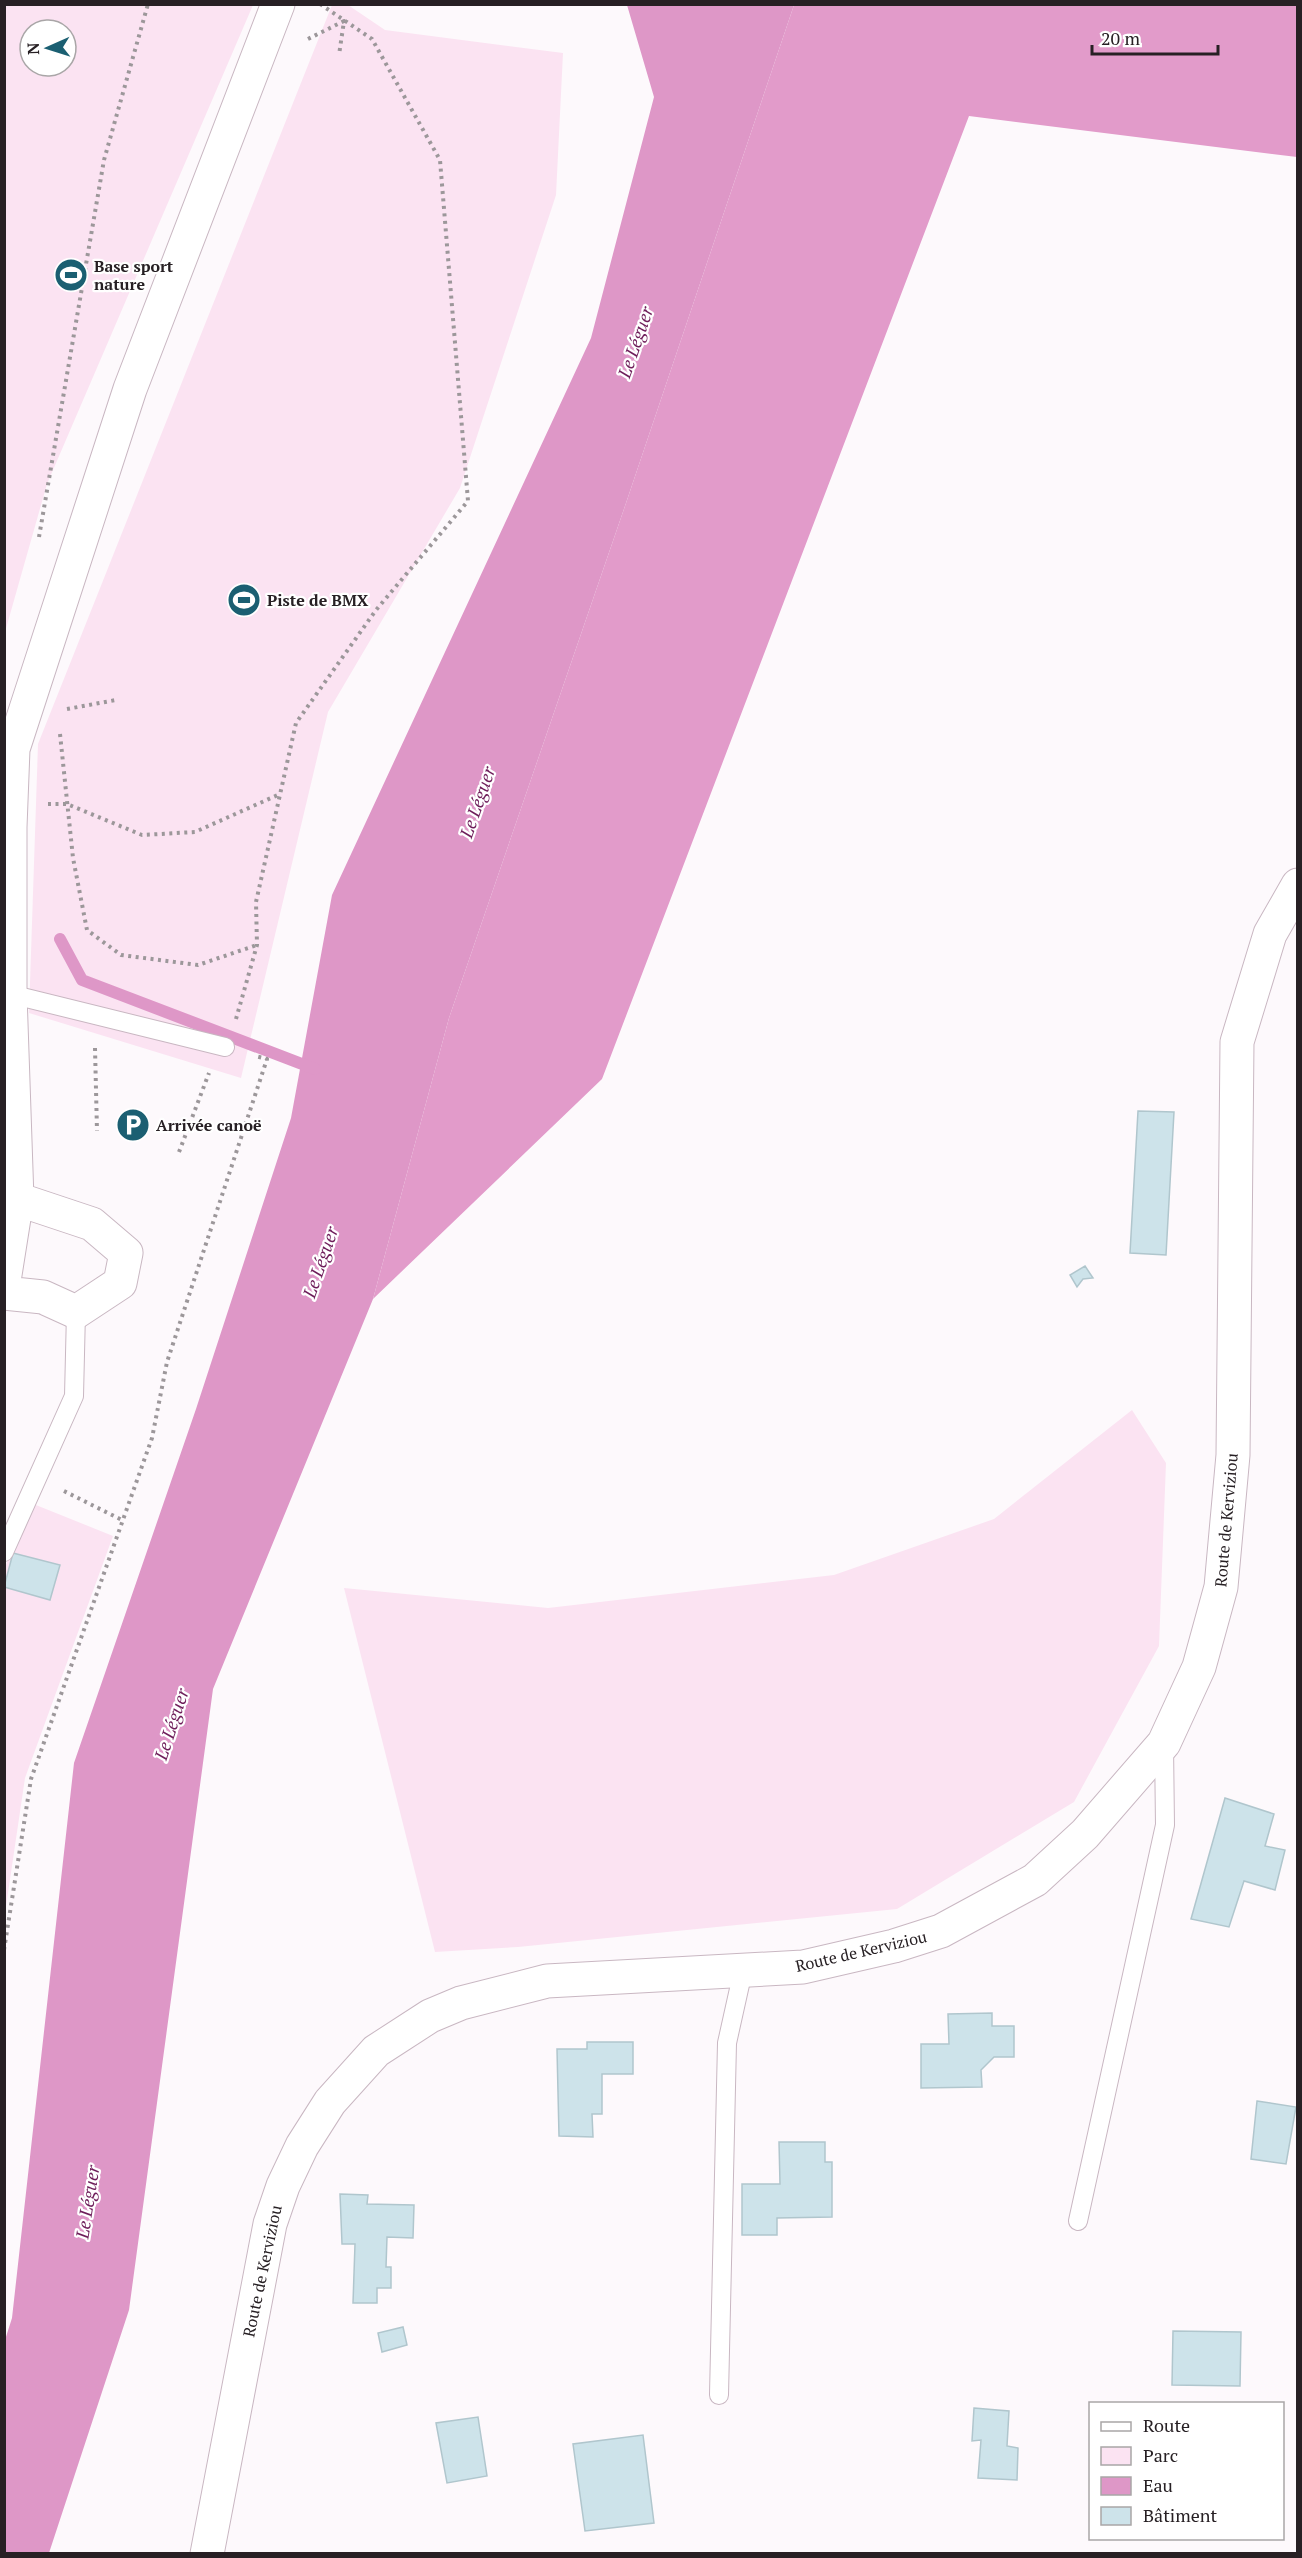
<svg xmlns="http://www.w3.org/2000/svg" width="1302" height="2558" font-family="'PT Serif',serif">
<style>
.green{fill:#fbe3f2;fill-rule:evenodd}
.forest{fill:#e29bca}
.water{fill:#de97c7}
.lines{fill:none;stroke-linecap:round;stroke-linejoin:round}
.stream{stroke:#de97c7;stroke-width:12}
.building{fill:#cde3ea;stroke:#b0c6cd;stroke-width:1.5}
.lane-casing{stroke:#c9b7c2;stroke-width:20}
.street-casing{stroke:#c9b7c2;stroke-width:35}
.path{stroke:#9c979a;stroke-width:4;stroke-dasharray:3 4.5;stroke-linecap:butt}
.lane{stroke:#fff;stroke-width:18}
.street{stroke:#fff;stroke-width:33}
.labels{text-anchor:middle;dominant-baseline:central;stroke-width:4.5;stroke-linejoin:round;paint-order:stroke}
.poi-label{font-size:16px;font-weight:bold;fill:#272024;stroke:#fff;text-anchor:start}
.street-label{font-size:16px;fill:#272024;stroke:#fff}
.water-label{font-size:18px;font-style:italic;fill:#6e1d5a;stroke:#fff}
</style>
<rect width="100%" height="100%" fill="#fdf9fc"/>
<path class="green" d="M5,4L253,5L47,484L5,632ZM30,30H66V66H30Z
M332,5H348L385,30L563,53L556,195L460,488L328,712L241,1078L29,1013L38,744Z
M1132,1410L1166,1463L1159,1646L1074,1802L897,1909L518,1947L435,1952L344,1588L548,1608L834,1575L994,1519Z
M31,1503L113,1536L25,1778L5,1913V1567Z"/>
<path class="forest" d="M794,5H1297V157L969,116L602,1079L373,1299L449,1018L625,506Z"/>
<path class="water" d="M627,5H794L625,506L449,1018L373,1299L213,1689L129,2310L49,2553H5V2340L12,2318L74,1763L196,1409L291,1118L332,895L591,338L654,97Z"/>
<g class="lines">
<path class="stream" d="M60,939L82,980L315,1069"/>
</g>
<path class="building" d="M1138,1111L1174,1112L1166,1255L1130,1253Z
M1085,1266L1093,1278L1083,1279L1077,1287L1070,1275Z
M13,1553L60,1565L50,1600L4,1587Z
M1225,1798L1274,1814L1265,1846L1285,1850L1275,1890L1244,1881L1229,1927L1191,1919Z
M992,2013V2026H1014V2057H994L981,2070L982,2087L921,2088V2044H949L948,2014Z
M587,2042H633V2074H602V2114H592L593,2137L559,2136L557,2049H587Z
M1257,2101L1296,2107L1286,2164L1251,2159Z
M779,2142H825V2162H832V2217L777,2218V2235H742V2184H780Z
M340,2194L368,2195L367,2204L414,2205L413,2238L387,2237L386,2267H391V2288H377V2303H353L355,2244H342Z
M403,2327L407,2345L382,2352L378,2333Z
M1173,2331L1241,2332L1240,2386L1172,2385Z
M974,2408L1009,2411L1007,2446L1018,2448L1017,2480L978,2478L981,2440L972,2441Z
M478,2417L487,2476L447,2483L436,2423Z
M643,2435L654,2523L585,2531L573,2444Z"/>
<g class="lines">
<g class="lane-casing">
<path id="lane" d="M10,994L225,1047
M4,1552L74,1396L76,1312
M1078,2221L1165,1825L1164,1745
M719,2395L727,2043L743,1971"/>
</g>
<g class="street-casing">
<path id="street" d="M4,1281L17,1199L10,994V827L13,749L130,389L278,4
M4,1293L43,1297L76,1312L120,1283L126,1253L92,1224L17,1199
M207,2554L270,2224L283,2186L302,2146L330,2102L376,2051L430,2016L461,2003L547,1981L803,1967L894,1946L941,1931L1035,1880L1085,1834L1164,1743L1199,1667L1221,1587L1233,1455L1237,1042L1270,934L1298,885"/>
</g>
<path class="path" d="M308,39L344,21L339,55
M39,537L104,160L148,4
M67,709L116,700
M60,734L73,858L87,930L121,955L198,965L257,945
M48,804H67L142,835L195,832L280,794
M236,1019L257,945L256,902L296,723L376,610L468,501L440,160L372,39L320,4
M95,1048L97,1131
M179,1152L209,1073
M64,1491L122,1520
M4,1950L31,1779L152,1438L167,1362L267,1059L255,1056"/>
<use href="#lane" class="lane"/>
<use href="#street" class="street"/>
</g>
<defs>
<g id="stadium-disc" transform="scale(1.725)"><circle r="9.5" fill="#1b5f72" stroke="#fff"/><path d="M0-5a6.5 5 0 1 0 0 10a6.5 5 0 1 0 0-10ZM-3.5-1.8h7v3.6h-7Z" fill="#fff"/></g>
<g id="parking-disc" transform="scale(1.725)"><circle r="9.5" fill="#1b5f72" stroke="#fff"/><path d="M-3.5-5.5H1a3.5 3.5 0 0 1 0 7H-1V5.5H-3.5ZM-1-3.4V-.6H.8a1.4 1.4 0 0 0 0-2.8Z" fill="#fff"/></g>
</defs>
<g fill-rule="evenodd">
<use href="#stadium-disc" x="71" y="275"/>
<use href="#stadium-disc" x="244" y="600"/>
<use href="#parking-disc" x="133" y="1125"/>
</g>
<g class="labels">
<g class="poi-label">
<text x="94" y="266">Base sport<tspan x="94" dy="18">nature</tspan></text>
<text x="267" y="600">Piste de BMX</text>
<text x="156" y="1125">Arrivée canoë</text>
</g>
<g class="street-label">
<text transform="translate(1226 1520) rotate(-85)">Route de Kerviziou</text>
<text transform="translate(861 1951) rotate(-13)">Route de Kerviziou</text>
<text transform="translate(262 2271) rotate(-78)">Route de Kerviziou</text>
</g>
<g class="water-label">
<text transform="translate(635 342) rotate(-71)">Le Léguer</text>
<text transform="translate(477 802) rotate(-71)">Le Léguer</text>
<text transform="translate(320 1262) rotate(-71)">Le Léguer</text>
<text transform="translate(171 1724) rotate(-72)">Le Léguer</text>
<text transform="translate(87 2202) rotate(-81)">Le Léguer</text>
</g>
</g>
<rect width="1302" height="2558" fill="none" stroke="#272024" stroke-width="12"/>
<rect x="1089" y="2402" width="195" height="138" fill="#ffffff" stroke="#a9a6a7" stroke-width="1.5"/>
<rect x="1101" y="2422" width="30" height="9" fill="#ffffff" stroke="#a9a6a7" stroke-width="1.5"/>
<text x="1143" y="2432" font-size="18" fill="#272024">Route</text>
<rect x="1101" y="2447" width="30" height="18" fill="#fbe3f2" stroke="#a9a6a7" stroke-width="1.5"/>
<text x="1143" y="2462" font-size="18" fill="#272024">Parc</text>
<rect x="1101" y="2477" width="30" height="18" fill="#de97c7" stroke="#a9a6a7" stroke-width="1.5"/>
<text x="1143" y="2492" font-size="18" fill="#272024">Eau</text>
<rect x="1101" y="2507" width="30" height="18" fill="#cde3ea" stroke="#a9a6a7" stroke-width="1.5"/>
<text x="1143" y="2522" font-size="18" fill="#272024">Bâtiment</text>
<g transform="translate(48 48) rotate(267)"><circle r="28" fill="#ffffff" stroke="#a9a6a7" stroke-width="1.5"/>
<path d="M0-4.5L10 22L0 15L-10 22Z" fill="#1b5f72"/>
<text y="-9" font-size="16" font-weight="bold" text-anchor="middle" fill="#272024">N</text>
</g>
<path d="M1092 45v9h126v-9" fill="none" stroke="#272024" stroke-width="3"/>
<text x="1101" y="45" font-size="18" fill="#272024" stroke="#ffffff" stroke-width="4.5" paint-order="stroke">20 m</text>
</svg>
